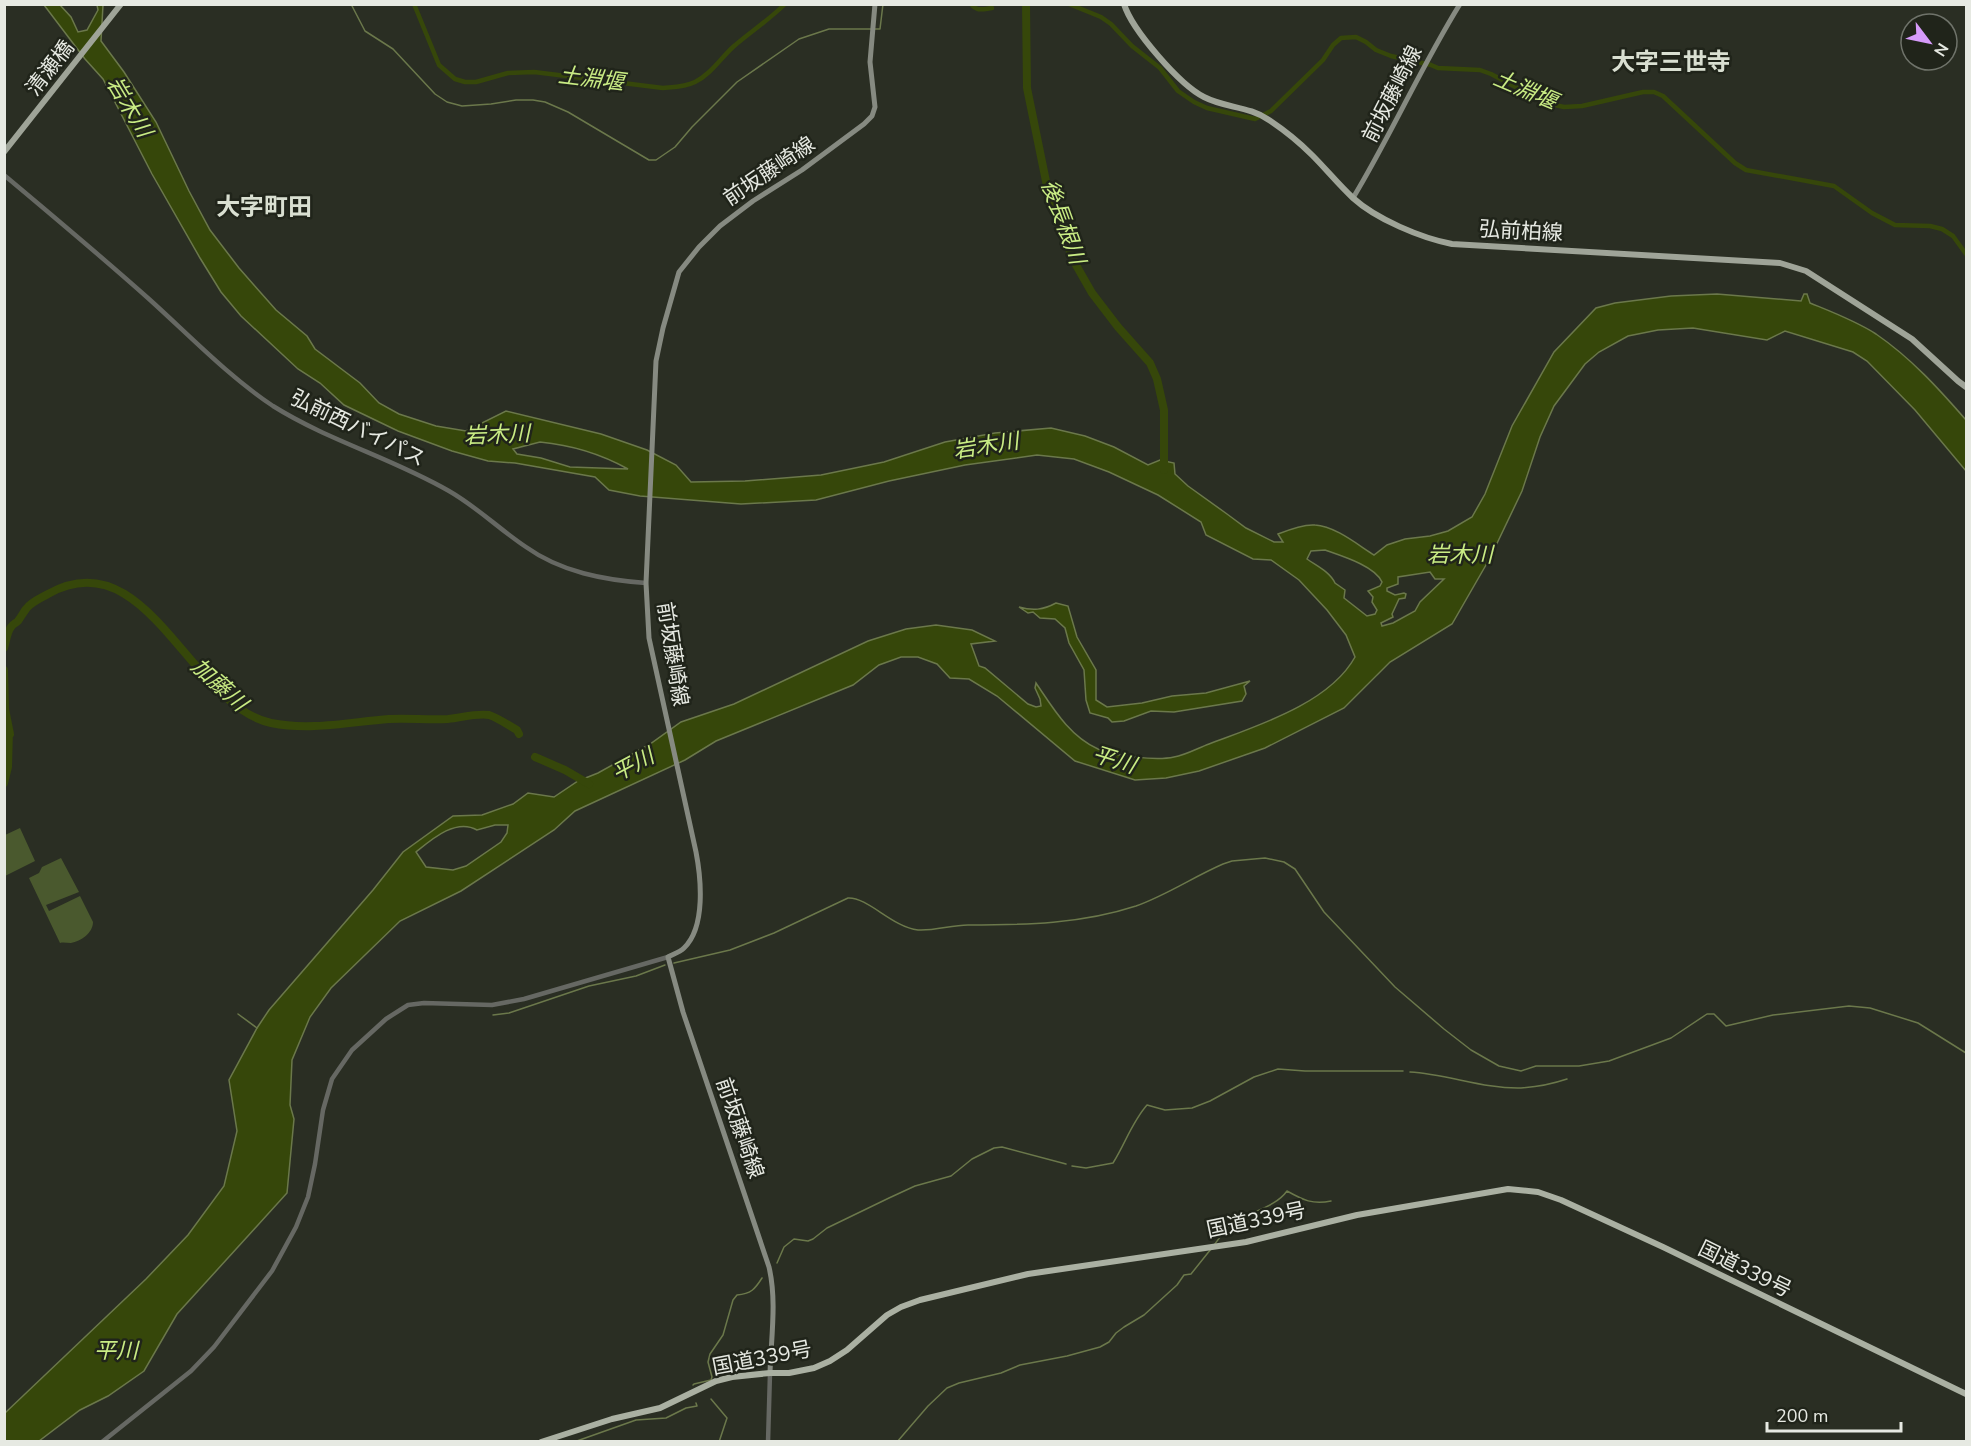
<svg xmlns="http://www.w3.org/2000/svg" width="1971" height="1446" font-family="'Nunito Sans','Noto Sans JP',sans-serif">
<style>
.green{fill:#4a592e}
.water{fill:#36470a;stroke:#6b784b;stroke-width:1.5;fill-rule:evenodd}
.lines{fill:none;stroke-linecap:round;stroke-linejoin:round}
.stream{stroke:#6b784b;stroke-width:1.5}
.canal{stroke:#36470a;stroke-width:4.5}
.river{stroke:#36470a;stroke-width:8}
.tertiary{stroke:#666863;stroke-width:4.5}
.secondary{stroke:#868a81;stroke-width:5}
.primary{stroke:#9fa498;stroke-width:6}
.trunk{stroke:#aab0a2;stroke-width:6}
.labels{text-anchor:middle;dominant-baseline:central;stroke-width:5;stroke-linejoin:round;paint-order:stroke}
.street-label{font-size:21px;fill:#e6e9e2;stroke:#20241a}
.water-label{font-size:22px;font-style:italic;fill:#c9ec84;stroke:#20241a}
.quarter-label{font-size:24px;font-weight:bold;fill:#d9dfd1;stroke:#20241a}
</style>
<rect width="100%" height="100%" fill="#2a2e23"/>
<path class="green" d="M20,828L35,861L5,876V835Z
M61,858L79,892L46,905L49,911L80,896L93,922C93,933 81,941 71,943C67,943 63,942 60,943L29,878L39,873L42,867Z"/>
<path class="water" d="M44,5H60L71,17L78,32L87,30L98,10L97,5H103L101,41L124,72L156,122L189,191L210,230L239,268L276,310L307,336L315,349L360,383L379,403L399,414L436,426L466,431L506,411L601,434L647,450L676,465L691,482L745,481L821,475L884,462L945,442L995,433L1051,428L1085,436L1114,447L1148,465L1160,460L1174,463L1175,474L1188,486L1227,514L1246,528L1274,542H1283L1278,534C1288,530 1304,524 1315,525C1335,526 1358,545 1374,555L1387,545L1405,539L1430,536L1448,531L1472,517L1485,494L1512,426L1554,352L1596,308L1615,303L1671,296L1717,294L1801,301L1804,294H1807L1810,303C1832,312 1856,321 1876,334C1911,358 1939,389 1966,420V471L1915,410L1867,361L1853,352L1785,331L1767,340L1693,328L1658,330L1628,336L1599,352L1585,364L1554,406L1540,437L1522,491L1490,558L1452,624L1390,662L1344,708L1265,748L1199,771L1166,778L1135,780L1075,761L997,696L969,679L950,678L937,664L918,657H901L879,665L853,685L716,741L685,760L575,811L554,830L461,891L400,921L331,988L310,1017L292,1060L290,1105L294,1119L287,1193L177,1314L144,1371L108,1396L80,1410L39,1441L5,1442V1413L146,1279L188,1235L224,1186L237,1131L229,1080L257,1028L269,1010L373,890L403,852L453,816L482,815L513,804L528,793L554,797L578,781L598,773L650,744L681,722L734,704L868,641L906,629L936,625L972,630L995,641L971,644L979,666L985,668L1028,704L1036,707L1041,706L1040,699L1035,688L1036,683C1053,708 1069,736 1098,749C1115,756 1156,761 1174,757C1186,755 1198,748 1209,744C1256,726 1329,704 1355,657L1346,635L1327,610L1299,580L1271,560L1253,559L1206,535L1201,522L1158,495L1109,472L1074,459L1037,455L965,465L889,481L816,500L741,504L640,496L609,490L595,477L515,463L488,461L452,451L398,431L344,405L320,383L298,369L241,316L221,292L200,258L152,174L103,79L85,59ZM540,442C571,445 601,454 628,469L570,467L541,458L517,454L513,449ZM1325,550C1342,556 1375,566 1382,582L1380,586L1368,591L1373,597L1372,602L1377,610L1375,614L1367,616L1344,598L1345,590L1335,583C1330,572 1317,566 1307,559L1311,551ZM1430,572L1435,579H1444L1420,602L1415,611L1393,623L1382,626L1381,623L1393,617L1392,614L1399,599L1405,598L1406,594L1404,593L1395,595L1387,591V588L1398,584V577ZM495,825H508L507,833L501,842L466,866L453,870L426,867L416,852C432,839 456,818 477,830Z
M1056,603L1068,606L1077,637L1096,670V700L1107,707L1142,703L1172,696L1206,693L1250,681L1244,686L1246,694L1242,701L1174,712L1151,711L1124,721L1112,722L1108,718L1090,713L1086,700L1084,670L1069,643L1065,628L1055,619L1040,618L1033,612L1028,613L1019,607C1033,611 1043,610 1056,603Z"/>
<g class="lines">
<path class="stream" d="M351,4L365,31L393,49L435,94L447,102L462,106L491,104L516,100H533L545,102L568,112L649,160H656L675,147L692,127L737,82L799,39L829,29H880L883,4
M674,963L730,950L774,933L848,898C868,897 892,927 918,930C935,931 951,925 968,925C1026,925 1081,924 1136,906C1167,895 1193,877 1223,864L1232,861L1265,858L1284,862L1295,869L1324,912L1395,987L1444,1029L1471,1050L1499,1066L1521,1071L1536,1066H1579L1609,1061L1671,1038L1707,1014H1714L1726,1026L1773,1015L1849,1006L1870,1008L1918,1023L1966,1053
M238,1014L257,1028
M493,1015L509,1013L589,986L636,976L665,965
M1410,1072C1447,1074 1484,1089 1521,1088C1537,1087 1552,1084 1567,1079
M1072,1166L1086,1168L1113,1163C1125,1144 1132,1122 1147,1105L1165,1110L1192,1108L1210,1101L1254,1077L1278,1069L1305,1071H1403
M1214,1245C1219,1239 1224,1231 1229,1226C1246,1212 1274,1209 1287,1191C1303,1200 1313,1205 1331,1201
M777,1263L784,1247L794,1239L808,1241L813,1239L827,1228L889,1198L915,1186L951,1176L972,1159L994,1148L1002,1147L1066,1164
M693,1385L694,1384L711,1380L712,1377L708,1362L710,1354L723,1335L733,1300L737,1295C751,1294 755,1289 762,1278
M711,1399L727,1418L719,1442
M574,1442L636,1420L666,1418L686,1408L697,1406L696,1403
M897,1442L928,1406L947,1388L959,1383L1001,1373L1020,1365L1067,1356L1100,1347L1109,1342L1116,1333L1124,1327L1144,1315L1177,1285L1184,1275L1191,1274L1211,1249"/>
<path class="canal" d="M414,4L439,65L455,79L465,82H476L508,73L534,72L663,88C674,87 685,87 695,82C711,74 721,58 733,47C750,32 769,20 785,4
M971,4C977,12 983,9 992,8
M1069,4L1101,17L1111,24L1132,46L1160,68L1178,91L1194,102L1207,108L1255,119L1271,111L1323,60L1333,45L1341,38L1356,37L1366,42L1376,50L1391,56L1431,65L1438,68L1480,70L1491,74L1546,103L1564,107L1582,106L1643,92H1654L1663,96L1735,163L1746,170L1834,186L1872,213L1895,225L1930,226L1942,229L1953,236L1966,254"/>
<path class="river" d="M1026,4L1027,88L1049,196L1060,228L1076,265L1092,293L1118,327L1150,363L1157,379L1164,410V470
M4,648C6,642 7,632 11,627C13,624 16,623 18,621C21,617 23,613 26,609C31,602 41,598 48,594C147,538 190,706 271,723C310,731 350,722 389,719C409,718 428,720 448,719C461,718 475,713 489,715C498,718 508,725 517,730L519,734
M4,670L5,709L10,734L9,730L8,767L4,783
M535,757L565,770L589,784"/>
<path class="tertiary" d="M4,175C53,216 102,257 149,299C189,335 228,376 273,406C329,441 392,458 449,491C477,507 499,529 526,547C561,572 604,580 646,583
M102,1442L191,1371L214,1347L272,1271L296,1227L308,1197L315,1164L323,1110L332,1079L352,1050L386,1019L408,1005L424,1003L492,1005L524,999L668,957
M768,1442L770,1373"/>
<path class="secondary" d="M1353,198C1391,135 1421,67 1460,4
M770,1373C771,1338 777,1301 769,1267L683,1012L668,957C674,954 680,952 684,948C706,927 701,878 696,852L649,638L646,583L656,361L663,328L679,272L699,247L720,226L753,201L802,170L864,124L872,116L875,107L870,62L875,4"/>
<path class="primary" d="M1124,4C1132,30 1180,85 1204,97C1225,108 1249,106 1269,120C1284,130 1299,142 1312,155C1326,169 1338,184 1353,198C1376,219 1421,238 1452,244L1780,263L1806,271L1912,339L1958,381L1966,387
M4,152L121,4"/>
<path class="trunk" d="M541,1442L612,1419L660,1408L716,1381L732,1377L770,1373H789L814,1368L830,1361L847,1350L887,1315L901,1307L920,1300L1028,1274L1246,1242L1357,1215L1508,1189L1538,1192L1561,1200L1663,1247L1966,1394"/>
</g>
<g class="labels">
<g class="street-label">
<text transform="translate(50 68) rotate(-52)">清瀬橋</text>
<text transform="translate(1392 94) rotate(-63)">前坂藤崎線</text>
<text transform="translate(769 171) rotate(-34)">前坂藤崎線</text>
<text transform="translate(1521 231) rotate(3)">弘前柏線</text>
<text transform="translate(358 428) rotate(26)">弘前西バイパス</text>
<text transform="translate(673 654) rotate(81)">前坂藤崎線</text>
<text transform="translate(740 1128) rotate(71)">前坂藤崎線</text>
<text transform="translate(1256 1220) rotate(-12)">国道339号</text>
<text transform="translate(1745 1269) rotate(26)">国道339号</text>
<text transform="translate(762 1358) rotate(-11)">国道339号</text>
</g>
<g class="water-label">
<text transform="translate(591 79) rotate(7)">土淵堰</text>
<text transform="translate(1525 90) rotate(23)">土淵堰</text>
<text transform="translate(129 107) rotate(59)">岩木川</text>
<text transform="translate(1063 222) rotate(70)">後長根川</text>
<text transform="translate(497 435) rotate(-2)">岩木川</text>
<text transform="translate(986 446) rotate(-9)">岩木川</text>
<text x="1460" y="555">岩木川</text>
<text transform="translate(219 685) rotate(42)">加藤川</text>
<text transform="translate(1114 760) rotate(17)">平川</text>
<text transform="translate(633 765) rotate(-28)">平川</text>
<text x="116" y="1351">平川</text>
</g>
<g class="quarter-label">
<text x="1671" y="62">大字三世寺</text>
<text x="264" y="207">大字町田</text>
</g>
</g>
<rect width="1971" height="1446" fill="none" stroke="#e6e9e2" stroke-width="12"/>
<g transform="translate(1929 42) rotate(122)"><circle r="28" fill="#20241a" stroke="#6f736a" stroke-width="1.5"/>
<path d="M0-4.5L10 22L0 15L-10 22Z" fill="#d69bfa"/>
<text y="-9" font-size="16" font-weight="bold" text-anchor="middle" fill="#e6e9e2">N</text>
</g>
<path d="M1767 1422v9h134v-9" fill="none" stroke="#e6e9e2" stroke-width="3"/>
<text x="1776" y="1422" font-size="18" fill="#e6e9e2" stroke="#20241a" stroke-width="4.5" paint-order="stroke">200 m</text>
</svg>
